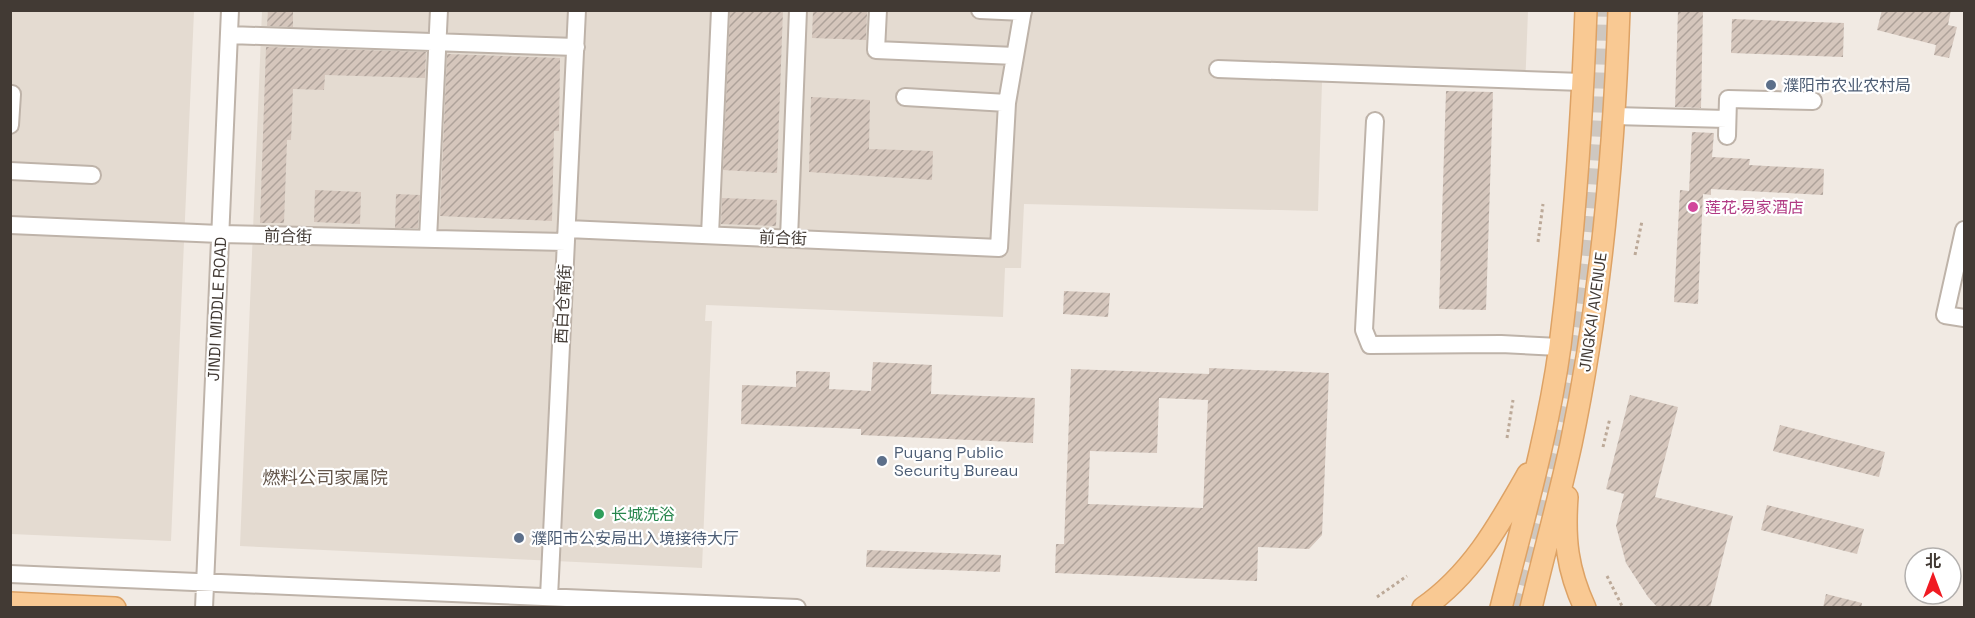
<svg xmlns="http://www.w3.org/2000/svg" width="1975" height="618" font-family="'Space Grotesk','Noto Sans SC',sans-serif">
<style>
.residential{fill:#e4dbd1}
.building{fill:url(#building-hatch);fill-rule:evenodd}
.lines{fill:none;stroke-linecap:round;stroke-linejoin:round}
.minor-tunnel{stroke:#cec7c0;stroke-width:16;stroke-dasharray:16 8;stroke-linecap:butt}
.minor-casing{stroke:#beb3a9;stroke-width:20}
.major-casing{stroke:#dda265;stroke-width:24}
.path{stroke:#bca998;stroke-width:3;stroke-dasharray:3 3;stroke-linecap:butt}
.minor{stroke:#fff;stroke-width:16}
.major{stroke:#f9c993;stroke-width:21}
.service-dot{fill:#5c6f8a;stroke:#fff;stroke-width:2}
.hotel-dot{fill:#d1479c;stroke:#fff;stroke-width:2}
.leisure-dot{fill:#2e9e5b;stroke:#fff;stroke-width:2}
.labels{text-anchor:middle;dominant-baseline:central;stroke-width:4.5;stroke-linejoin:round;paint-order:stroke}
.service-label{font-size:16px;fill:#4e5e75;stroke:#fff;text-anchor:start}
.hotel-label{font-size:16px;fill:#b23c85;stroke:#fff;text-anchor:start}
.street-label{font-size:16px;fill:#423a34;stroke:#fff}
.leisure-label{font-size:16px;fill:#27864d;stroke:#fff;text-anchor:start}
.neighbourhood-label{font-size:18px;fill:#64564b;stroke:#fff}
</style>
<defs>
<pattern id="building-hatch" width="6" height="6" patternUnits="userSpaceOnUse" patternTransform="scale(1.5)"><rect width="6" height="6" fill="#d5c6bc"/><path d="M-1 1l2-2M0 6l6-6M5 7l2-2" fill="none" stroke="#aea29a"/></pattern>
</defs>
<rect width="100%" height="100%" fill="#f1eae3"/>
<path class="residential" d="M11,11H194L171,541L11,534Z
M262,11H1528L1525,89L1322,82L1318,211L1024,204L1021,268H1005L1003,317L706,305L705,321H712L702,568L240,546Z"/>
<path class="building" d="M268,10H293V27L267,26Z
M730,10H783L777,173L723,170Z
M813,10L867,12L866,40L812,38Z
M1678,10H1703L1701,108L1675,107Z
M1882,10H1951L1948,25L1957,27L1949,58L1934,55L1936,45L1877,30Z
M1732,19L1844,23L1843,57L1731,53Z
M266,47L426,52L425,78L325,75L324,90L293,89L291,140H287L284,223H260Z
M447,54L560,58L559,131H554L552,221L440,216Z
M1446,91L1493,92L1486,310L1439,309Z
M811,97L870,100L869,149L933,151L932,180L809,172Z
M1692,132L1714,133L1712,157L1750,159L1749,165L1824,169L1823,195L1711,189V195L1703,194L1698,304L1674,302L1680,190L1689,191Z
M315,190L361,192L360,224L314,222Z
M396,194L420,195L418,228H395Z
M722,198L777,200L776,226L721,224Z
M1064,291L1110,293L1108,317L1063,314Z
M873,362L932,365L931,394L1035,398L1033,443L861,435V429L741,424L742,385L796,387V371L830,372L829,389L871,391Z
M1209,368L1329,373L1322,535L1309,549L1258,547L1257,581L1055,573L1056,544H1064L1071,369L1209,374ZM1159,398L1208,400L1203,508L1088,504L1090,451L1157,453Z
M1630,395L1678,407L1655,497L1733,516L1710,608H1658L1648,597L1626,563L1616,526L1624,494L1606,489Z
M1780,425L1885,452L1879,477L1773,451Z
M1767,505L1864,529L1857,554L1761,530Z
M867,550L1001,555L1000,572L866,567Z
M1826,594L1862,603L1861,608H1823Z"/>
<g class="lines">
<path class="minor-tunnel" d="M1513,608C1536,524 1557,440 1573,355C1594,242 1599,125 1600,10"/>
<g class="minor-casing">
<path id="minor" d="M878,10L876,50L1015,56
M980,10L1023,12
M229,35L576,47
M1218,69L1582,82
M905,97L1007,103
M1614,116L1727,119
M1375,121L1364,330L1370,345L1501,344L1559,347
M10,125L12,94
M1727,136L1728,99L1813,101
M10,171L92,175
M10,225L220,234L566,242
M567,229L999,248L1007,103L1023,10
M1964,230L1945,315L1964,318
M710,235L720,10
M789,238L798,10
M428,239L439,10
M10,574L797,608
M549,597L577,10
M204,608L230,10"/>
</g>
<g class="major-casing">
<path id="major" d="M1567,497C1564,539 1567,569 1585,608
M10,603L115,608
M1423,608C1472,574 1499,525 1528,474
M1501,608C1523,521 1548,434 1560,346C1574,235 1582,122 1586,10
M1531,608C1544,553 1559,499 1571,444C1601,301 1614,156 1619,10"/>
</g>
<path class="path" d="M1538,242L1543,204
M1635,255L1642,221
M1507,438L1513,400
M1603,447L1610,418
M1607,576L1623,608
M1377,597L1407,576"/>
<use href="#minor" class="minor"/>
<use href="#major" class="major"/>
</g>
<g class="service-dot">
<circle cx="1771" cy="85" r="6"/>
<circle cx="882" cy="461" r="6"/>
<circle cx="519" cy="538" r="6"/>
</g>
<circle class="hotel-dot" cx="1693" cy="207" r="6"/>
<circle class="leisure-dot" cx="599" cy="514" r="6"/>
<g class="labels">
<g class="service-label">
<text x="1783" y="85">濮阳市农业农村局</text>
<text x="894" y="452">Puyang Public<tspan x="894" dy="18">Security Bureau</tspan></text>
<text x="531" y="538">濮阳市公安局出入境接待大厅</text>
</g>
<g class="hotel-label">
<text x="1705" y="207">莲花·易家酒店</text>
</g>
<g class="street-label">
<text transform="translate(288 236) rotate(1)">前合街</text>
<text transform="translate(783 238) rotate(2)">前合街</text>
<text transform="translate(563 304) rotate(-87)">西白仓南街</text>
<text transform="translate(217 309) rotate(-87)">JINDI MIDDLE ROAD</text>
<text transform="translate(1593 312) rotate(-82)">JINGKAI AVENUE</text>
</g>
<g class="leisure-label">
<text x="611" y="514">长城洗浴</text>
</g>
<g class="neighbourhood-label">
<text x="325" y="477">燃料公司家属院</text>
</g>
</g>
<rect width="1975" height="618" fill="none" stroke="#423a34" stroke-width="24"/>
<g transform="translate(1933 576)"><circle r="28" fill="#ffffff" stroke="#b3b0ae" stroke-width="1.5"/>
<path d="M0-4.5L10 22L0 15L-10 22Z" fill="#f01b23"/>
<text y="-9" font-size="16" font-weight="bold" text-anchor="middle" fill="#423a34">北</text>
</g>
</svg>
